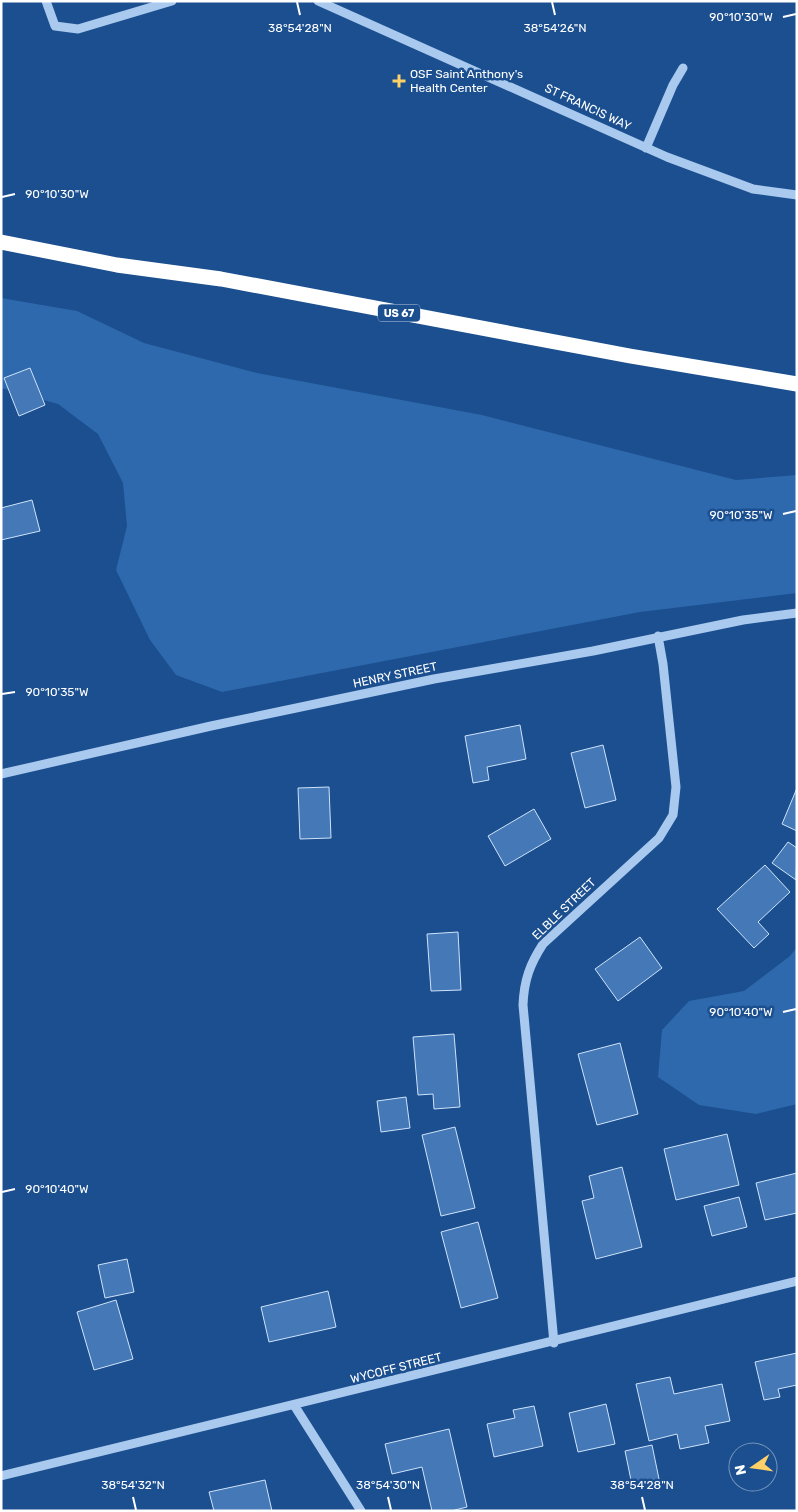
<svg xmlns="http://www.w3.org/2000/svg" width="798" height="1512" font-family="Rubik,sans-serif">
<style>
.green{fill:#2e69ad}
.building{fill:#4478b7;stroke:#cfe3fa}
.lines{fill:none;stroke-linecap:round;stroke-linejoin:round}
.minor{stroke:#a9c9ee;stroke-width:9}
.highway{stroke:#fff;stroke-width:15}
.ticks{fill:none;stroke:#fff;stroke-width:2}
.poi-dot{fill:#ffd166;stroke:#1b4f8f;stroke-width:2}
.labels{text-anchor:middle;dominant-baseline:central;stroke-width:5;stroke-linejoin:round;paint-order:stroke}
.shield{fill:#1b4f8f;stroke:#bbcadd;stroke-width:1}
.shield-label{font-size:11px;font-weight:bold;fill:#fff}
.poi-label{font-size:12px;fill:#fff;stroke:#1b4f8f;text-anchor:start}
.street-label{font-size:12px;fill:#fff;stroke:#1b4f8f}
.ticks-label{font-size:12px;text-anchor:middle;fill:#fff;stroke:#1b4f8f;stroke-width:5;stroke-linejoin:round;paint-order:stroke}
</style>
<rect width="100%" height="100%" fill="#1b4f8f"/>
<path class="green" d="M1,298L77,311L144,343L257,373L482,415L736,480L797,475V593L640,612L222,692L176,675L150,640L116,570L127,526L123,483L98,434L58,404L1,388Z
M797,947V1104L756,1114L699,1105L658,1077L662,1030L689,1001L744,991L790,956Z"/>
<path class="building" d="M30,368L45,405L19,416L4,378Z
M32,500L40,531L1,540V508Z
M520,725L526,759L487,767L489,780L473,783L465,736Z
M603,745L616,800L585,808L571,753Z
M329,787L331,838L300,839L298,788Z
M797,788V831L782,824Z
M534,809L551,839L505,866L488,836Z
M788,842L797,848L796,880L772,863Z
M765,865L790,892L758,922L769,934L754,948L717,909Z
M458,932L461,990L431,991L427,934Z
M640,937L662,968L618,1001L595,969Z
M454,1034L460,1107L434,1109L433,1094L418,1095L413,1037Z
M620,1043L638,1114L597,1125L578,1054Z
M406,1097L410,1128L381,1132L377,1101Z
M455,1127L475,1208L441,1216L422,1135Z
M727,1134L739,1185L676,1200L664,1149Z
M622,1167L642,1247L596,1259L582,1201L594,1198L589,1176Z
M797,1173V1213L765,1220L756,1183Z
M739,1197L747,1227L712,1236L704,1206Z
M478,1222L498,1298L461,1308L441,1232Z
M127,1259L134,1292L105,1298L98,1265Z
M328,1291L336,1327L269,1342L261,1307Z
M116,1300L133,1359L94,1370L77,1312Z
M797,1353V1385L778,1389L780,1397L764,1400L755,1362Z
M670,1377L674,1394L722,1384L730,1421L705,1426L709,1443L680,1449L677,1434L649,1441L636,1384Z
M606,1404L615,1444L578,1452L569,1413Z
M534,1406L543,1446L494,1457L487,1424L515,1418L513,1410Z
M449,1429L467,1507L451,1511H432L422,1467L392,1474L385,1444Z
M652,1445L659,1479L632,1485L625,1451Z
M265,1480L272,1511H214L209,1492Z"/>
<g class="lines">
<path class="minor" d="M46,1L55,26L78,29L172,1
M318,1L667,157L753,189L797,195
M646,148L673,85L683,68
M1,774L211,726L434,679L593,651L743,620L797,613
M554,1343L523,1005C524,980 530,964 543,944L659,838L673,815L676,787L663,664L658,636
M294,1405L361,1511
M1,1476L797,1281"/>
<path class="highway" d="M1,242L117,265L221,279L630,356L797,384"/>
</g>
<path class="ticks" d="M297,2L300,15M552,2L555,15M783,17L796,14M2,197L15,194M783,514L796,511M2,694L15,692M783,1012L796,1009M2,1192L15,1189M133,1497L136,1510M388,1497L391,1510M642,1497L645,1510"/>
<path class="poi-dot" d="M396.5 73.5h5v5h5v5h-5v5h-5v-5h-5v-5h5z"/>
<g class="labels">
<rect class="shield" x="378" y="304.5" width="42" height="17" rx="4"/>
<g class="shield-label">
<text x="399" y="313">US 67</text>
</g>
<g class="poi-label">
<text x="410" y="74">OSF Saint Anthony's<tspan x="410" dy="14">Health Center</tspan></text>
</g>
<g class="street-label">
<text transform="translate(588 107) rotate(25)">ST FRANCIS WAY</text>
<text transform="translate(395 675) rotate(-12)">HENRY STREET</text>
<text transform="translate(564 909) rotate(-44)">ELBLE STREET</text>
<text transform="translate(396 1368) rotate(-14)">WYCOFF STREET</text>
</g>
</g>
<g class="ticks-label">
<text x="741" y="21">90°10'30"W</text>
<text x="300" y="32">38°54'28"N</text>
<text x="555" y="32">38°54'26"N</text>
<text x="57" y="198">90°10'30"W</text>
<text x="741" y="519">90°10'35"W</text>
<text x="57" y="696">90°10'35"W</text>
<text x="741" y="1016">90°10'40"W</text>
<text x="57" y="1193">90°10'40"W</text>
<text x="133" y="1489">38°54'32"N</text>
<text x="388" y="1489">38°54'30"N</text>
<text x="642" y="1489">38°54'28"N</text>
</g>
<rect width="798" height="1512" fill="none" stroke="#ffffff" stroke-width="5"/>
<g transform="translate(753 1467) rotate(257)"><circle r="24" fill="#1b4f8f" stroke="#7695bc"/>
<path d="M0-4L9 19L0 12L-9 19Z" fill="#ffd166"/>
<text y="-8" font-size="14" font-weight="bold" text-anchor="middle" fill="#ffffff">N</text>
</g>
</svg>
